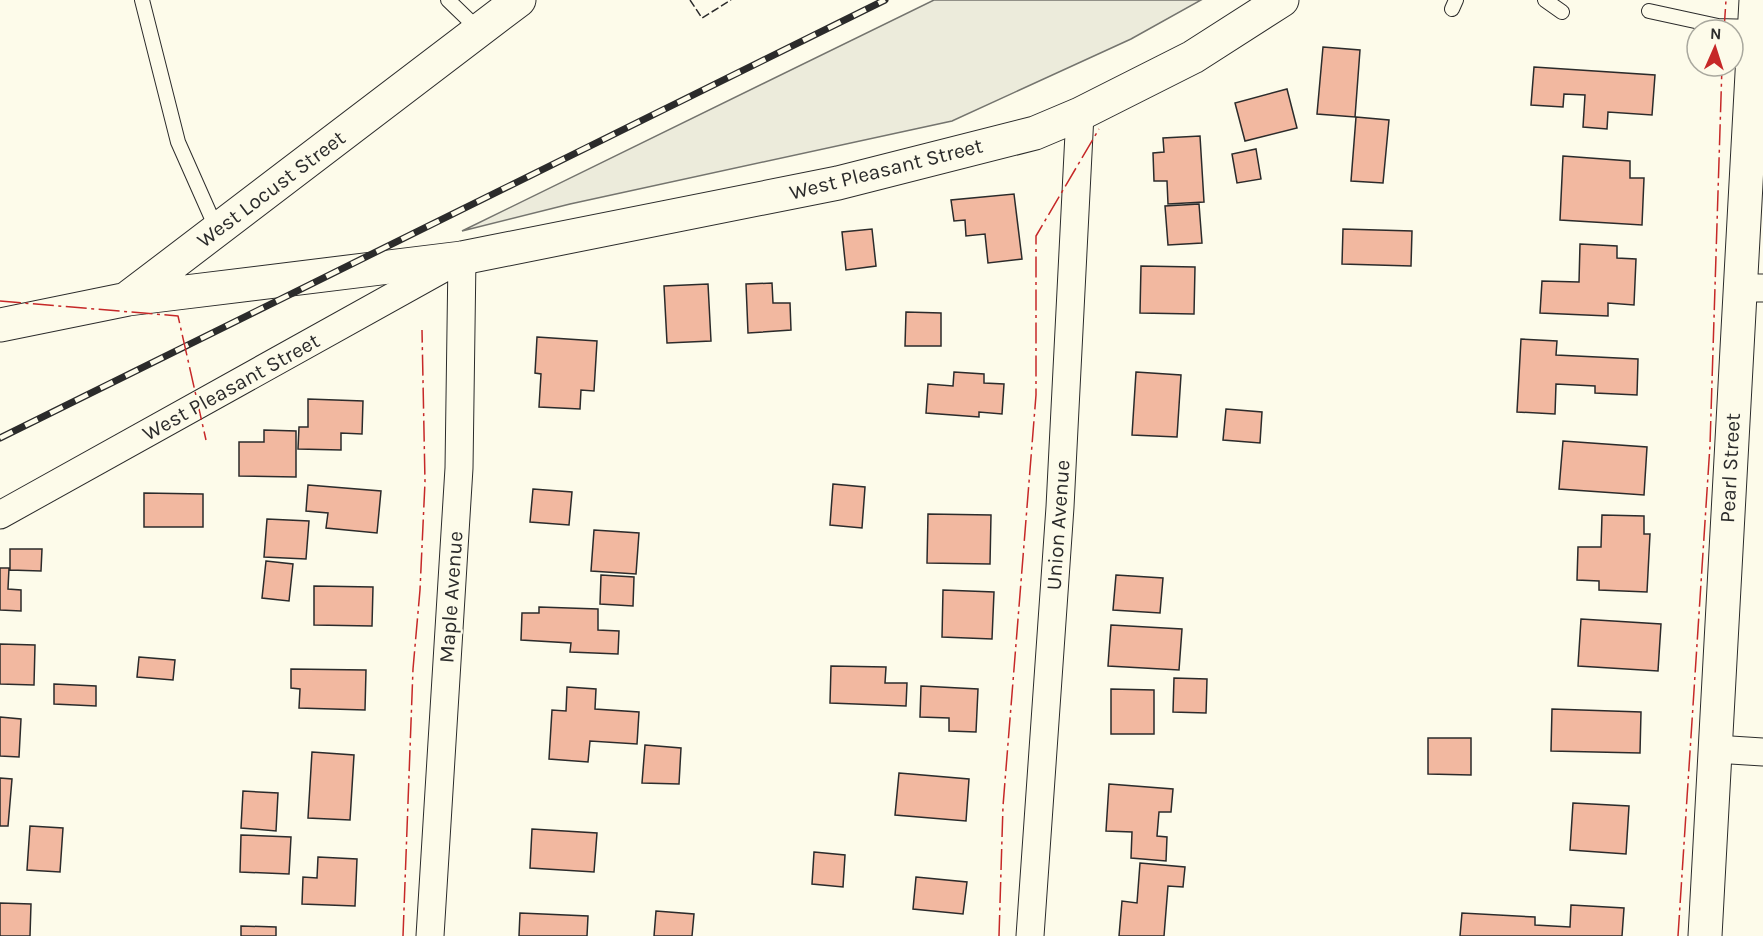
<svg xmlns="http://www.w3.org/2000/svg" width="1763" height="936" font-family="Karla,sans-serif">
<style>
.green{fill:#ecebdb;stroke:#74746e;stroke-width:1.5}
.building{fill:#f2b8a0;stroke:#2b2b2b;stroke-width:1.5}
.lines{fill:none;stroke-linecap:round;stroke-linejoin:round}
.service-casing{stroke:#2b2b2b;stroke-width:16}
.minor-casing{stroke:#2b2b2b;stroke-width:29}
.tertiary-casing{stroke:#2b2b2b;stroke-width:35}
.service{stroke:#fdfbea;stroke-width:14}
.minor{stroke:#fdfbea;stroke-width:27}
.tertiary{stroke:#fdfbea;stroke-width:33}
.rail-casing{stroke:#2b2b2b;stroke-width:7}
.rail{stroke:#fdfbea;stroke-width:4.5;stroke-dasharray:14;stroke-linecap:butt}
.fence{stroke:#2b2b2b;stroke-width:1.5;stroke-dasharray:8 3;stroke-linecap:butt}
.power{stroke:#c62828;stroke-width:1.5;stroke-dasharray:21 4.5 3 4.5;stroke-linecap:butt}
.labels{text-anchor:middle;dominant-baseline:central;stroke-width:4.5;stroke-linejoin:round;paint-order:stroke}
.street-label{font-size:21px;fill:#2b2b2b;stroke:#fdfbea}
</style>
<rect width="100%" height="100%" fill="#fdfbea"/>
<path class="green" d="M934,0H1201L1131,39L952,121L570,204L462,231Z"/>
<path class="building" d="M1323,47L1360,50L1355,117L1317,114Z
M1534,67L1655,75L1652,115L1608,112L1607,129L1583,127L1585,95L1564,94L1563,107L1531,105Z
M1287,89L1297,128L1245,141L1235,103Z
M1356,117L1389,120L1383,183L1351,181Z
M1200,136L1204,202L1168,204L1167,181H1154L1153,153L1164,152L1163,138Z
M1256,149L1261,179L1237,183L1232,154Z
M1563,156L1630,161V178H1644L1642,225L1560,220Z
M1014,194L1022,259L988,263L985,234L966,236L965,220L954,221L951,200Z
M1199,204L1202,243L1168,245L1165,206Z
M872,229L876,266L846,270L842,232Z
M1343,229L1412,231L1411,266L1342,264Z
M1580,244L1617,246V258L1636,259L1634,305L1608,303V316L1540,313L1542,281L1579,282Z
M1141,266L1195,267L1194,314L1140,313Z
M772,283L773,303H790L791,330L748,333L746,284Z
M708,284L711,341L667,343L664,286Z
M906,312L941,313V346H905Z
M537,337L597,341L594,391L581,390L580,409L539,407L541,374L535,373Z
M1521,339L1557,341L1556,355L1638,359L1637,395L1595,393V386L1556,384L1555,414L1517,412Z
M954,372L984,374V383L1004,384L1002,414L979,412V417L926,413L928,384L953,386Z
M1136,372L1181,375L1177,437L1132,435Z
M308,399L363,401L362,434L341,433V450L298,449L299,427H308Z
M1226,409L1262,412L1260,443L1223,440Z
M264,430L296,431V477L239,476V442H264Z
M1563,441L1647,447L1644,495L1559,489Z
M833,484L865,487L862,528L830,525Z
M308,485L381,491L377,533L326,528L328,513L306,511Z
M533,489L572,492L569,525L530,522Z
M144,493L203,494V527H144Z
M928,514L991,515L990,564L927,563Z
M1602,515L1644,516V534H1650L1647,592L1599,590V581L1577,580L1578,547H1601Z
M267,519L309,521L306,559L264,557Z
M594,530L639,533L636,574L591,571Z
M10,549H42L41,571L10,570Z
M266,561L293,564L289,601L262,598Z
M0,568H9L8,589L21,590V611L0,610Z
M601,575L634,577L633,606L600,604Z
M1116,575L1163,578L1160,613L1113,610Z
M314,586L373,587L372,626L314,625Z
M943,590L994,592L992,639L942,637Z
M539,607L598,609V630L619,631L618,654L570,652L571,643L521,640L522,613H539Z
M1581,619L1661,624L1658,671L1578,666Z
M1111,625L1182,629L1179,670L1108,666Z
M0,644L35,645L34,685L0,684Z
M139,657L175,660L173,680L137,677Z
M831,666L886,667L885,683H907L906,706L830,703Z
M291,669L366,670L365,710L299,708L300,689L291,688Z
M1174,678L1207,679L1206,713L1173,712Z
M54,684L96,686V706L54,704Z
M921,686L978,689L976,732L949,731V718L920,717Z
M567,687L596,689L595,709L639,712L637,744L590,741L588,762L549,759L552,710L566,711Z
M1111,689L1154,690V734H1111Z
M1552,709L1641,712L1640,753L1551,751Z
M0,717L21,719L19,757L0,756Z
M1428,738H1471V775L1428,774Z
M645,745L681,748L679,784L642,783Z
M312,752L354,755L350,820L308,818Z
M899,773L969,779L966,821L895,815Z
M0,778L12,779L8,826H0Z
M1109,784L1173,789L1171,812H1159L1157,836L1167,837L1166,861L1131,858L1132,832L1106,831Z
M243,791L278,793L276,831L241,828Z
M1573,803L1629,806L1626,854L1570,850Z
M30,826L63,828L60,872L27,870Z
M532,829L597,833L594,872L530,868Z
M241,835L291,837L289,874L240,872Z
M814,852L845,855L843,887L812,884Z
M318,857L357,859L355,906L302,904L303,877L317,878Z
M1140,863L1185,867L1183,887L1168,886L1164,936H1119L1122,901L1137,903Z
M916,877L967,882L963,914L913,909Z
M0,903L31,904L30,936H0Z
M1571,905L1624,908L1622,936H1460L1462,913L1535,917V925L1570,927Z
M656,911L694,914L692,936H654Z
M520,913L588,916L587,936H519Z
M241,926L276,927V936H241Z"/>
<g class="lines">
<g class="service-casing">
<path id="service" d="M142,0L178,142L217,230
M448,0L479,30
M1545,0L1562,12
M1452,9L1456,0
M1649,11L1718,26L1754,27"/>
</g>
<g class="minor-casing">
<path id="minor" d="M1740,288H1763
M0,515L462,258L459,468L430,936
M1715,749L1763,752
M1030,936L1060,507L1080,114"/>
</g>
<g class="tertiary-casing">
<path id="tertiary" d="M129,297L519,0
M0,325L128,299L462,258L838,183L1035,133L1080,114L1193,57L1282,0
M1705,936L1756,0"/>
</g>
<use href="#service" class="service"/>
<use href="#minor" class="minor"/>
<use href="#tertiary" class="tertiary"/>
<g class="rail-casing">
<path id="rail" d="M0,438L885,0"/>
</g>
<use href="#rail" class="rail"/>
<path class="fence" d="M690,0L702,18L731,0"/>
<path class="power" d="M1724,30L1726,0
M0,301L178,316L206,440
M403,936L413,669L420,590L425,482L422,330
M999,936L1003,806L1036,395V236L1099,129
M1678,936L1710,445L1722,66"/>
</g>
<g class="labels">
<g class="street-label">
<text transform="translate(886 169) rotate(-14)">West Pleasant Street</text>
<text transform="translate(271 189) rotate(-37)">West Locust Street</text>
<text transform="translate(231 387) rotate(-29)">West Pleasant Street</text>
<text transform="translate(1730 468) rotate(-87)">Pearl Street</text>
<text transform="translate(1058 525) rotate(-86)">Union Avenue</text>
<text transform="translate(451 597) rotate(-86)">Maple Avenue</text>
</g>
</g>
<g transform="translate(1715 48) rotate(3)"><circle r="28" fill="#fdfbea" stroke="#a9a89e" stroke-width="1.5"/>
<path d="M0-4.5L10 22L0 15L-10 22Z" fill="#c62828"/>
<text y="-9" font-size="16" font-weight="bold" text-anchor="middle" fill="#2b2b2b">N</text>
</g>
</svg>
